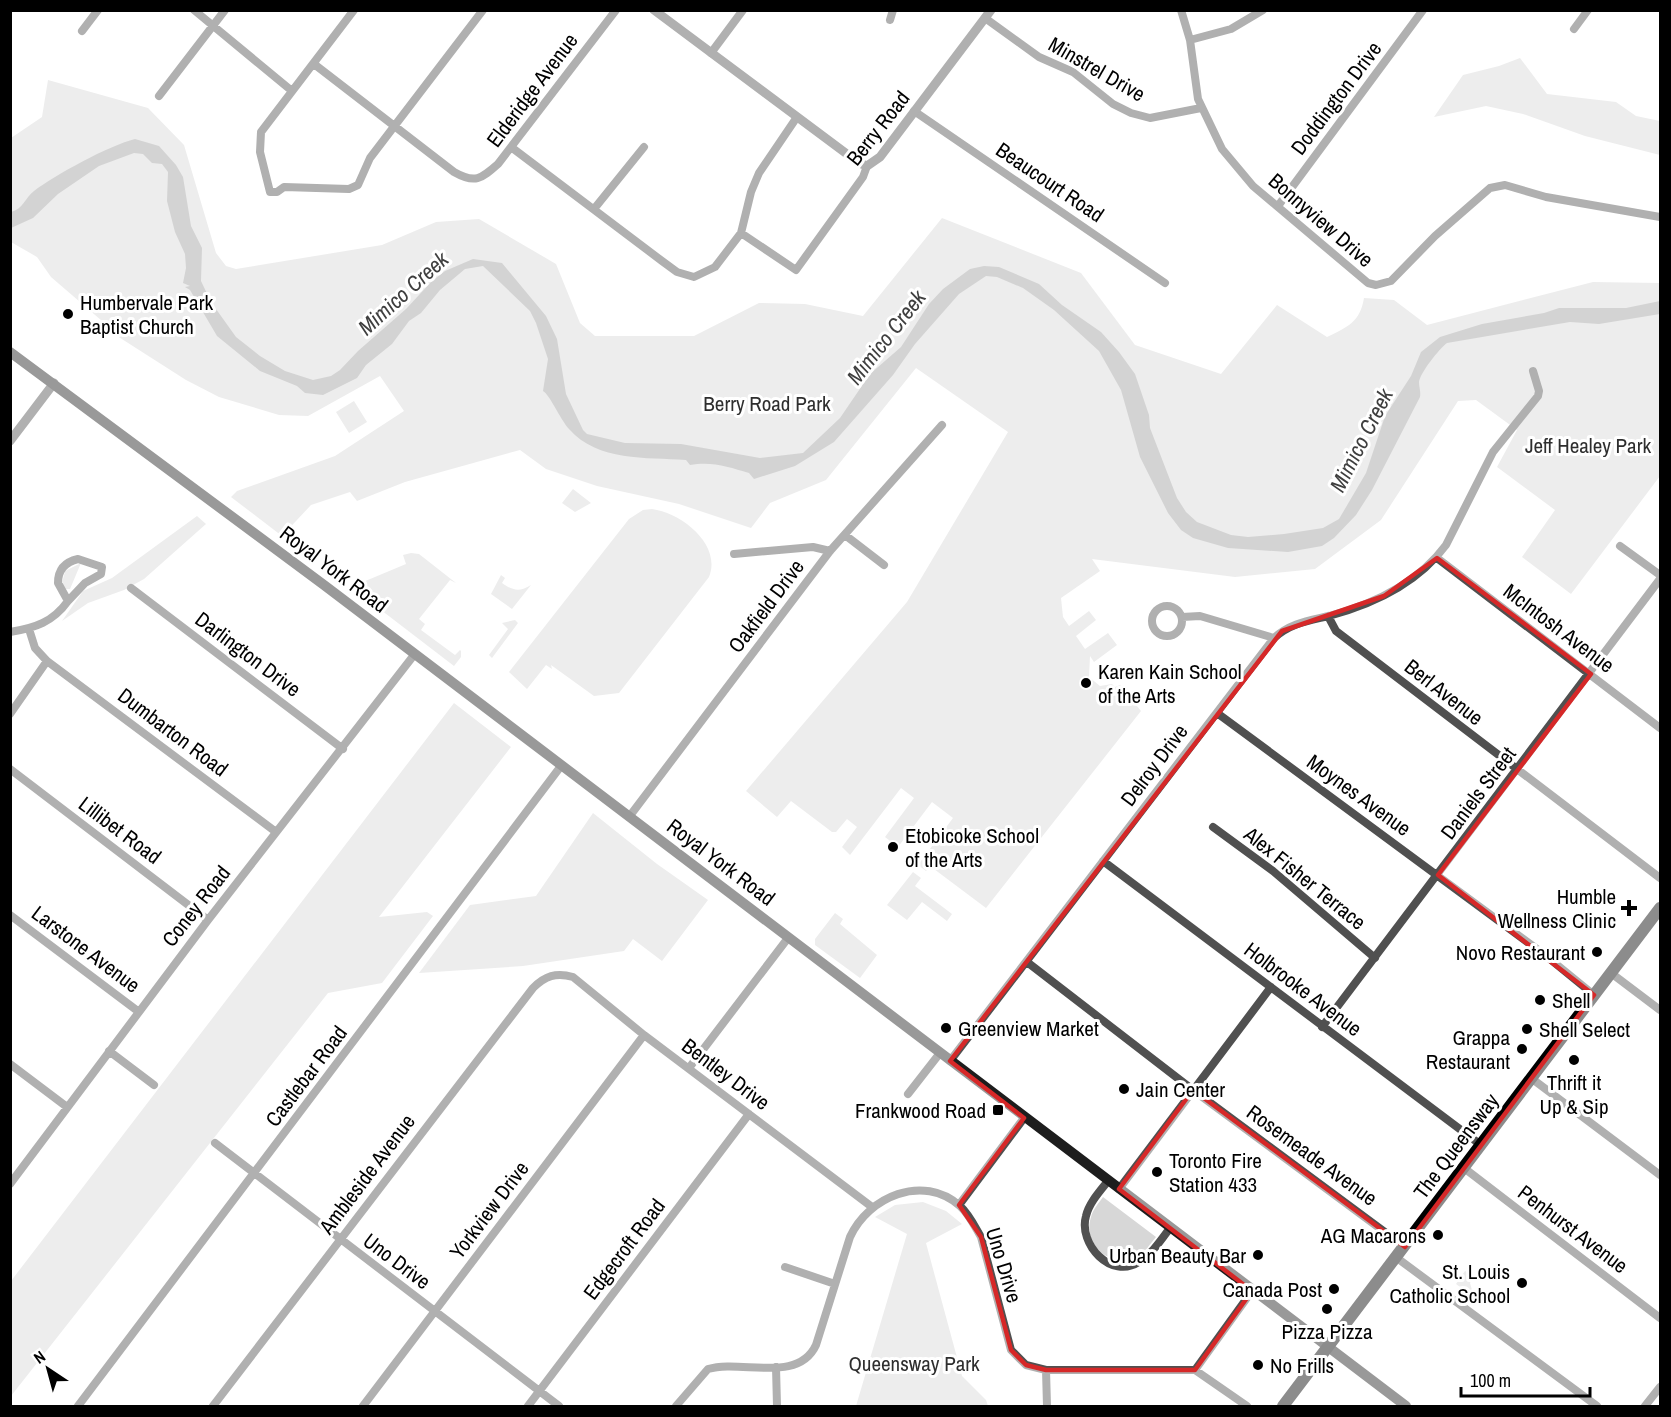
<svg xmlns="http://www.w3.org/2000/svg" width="1671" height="1417" font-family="'Archivo Narrow',sans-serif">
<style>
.green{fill:#d7d7d7}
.water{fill:#9e9e9e}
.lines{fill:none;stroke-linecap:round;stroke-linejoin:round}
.minor{stroke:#505050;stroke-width:8}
.tertiary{stroke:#505050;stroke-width:9}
.secondary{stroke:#1d1d1d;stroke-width:10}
.primary{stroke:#000;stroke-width:12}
.marked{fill:none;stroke:#d62828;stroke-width:4.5;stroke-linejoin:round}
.poi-dot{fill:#000;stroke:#fff;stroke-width:2}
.labels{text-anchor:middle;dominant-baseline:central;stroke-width:6;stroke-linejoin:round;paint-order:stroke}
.street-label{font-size:21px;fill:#000;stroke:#fff}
.poi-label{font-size:21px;fill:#000;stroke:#fff;text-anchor:start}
.park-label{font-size:21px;fill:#2e2e2e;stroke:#fff}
.water-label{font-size:22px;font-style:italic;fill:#3f3f3f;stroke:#fff}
</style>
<rect width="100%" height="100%" fill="#fff"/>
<path class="green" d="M1520,58L1547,94L1616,102L1636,116L1660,121V155L1585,136L1523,114L1486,106L1434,117L1463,75L1499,66Z
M48,80L148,108L184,145L216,253L226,266L236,269L382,245L436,222L479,219L556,264L580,323L595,336H694L759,303L805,304L863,316L942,218L1081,273L1135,345L1221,374L1277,305L1327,337C1348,327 1360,322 1364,298L1394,300L1427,325L1593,282L1660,283V476L1571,594L1522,557L1555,510L1497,467L1517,430L1476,400L1458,401L1381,520L1315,569L1235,577L1092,559L1100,571L1061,598L1063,617L1069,626L1089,611L1096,620L1076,636L1085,649L1108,633L1117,645L1094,662L1090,656L1089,677L1100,686L1112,684L1115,687L1120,685L1141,711L986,908L930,866L926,871L918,865L953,818L932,802L898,847L885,837L914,798L901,788L850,855L842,847L857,827L847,819L836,832H832L791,801L777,817L746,791L907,602L1008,432L916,368L826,480L770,503L751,528L679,504L597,486L546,469L520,450L405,482L357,501L350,492L311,505L282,536L231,497L237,491L335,456L404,411L380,376L308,416L279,415L219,397L186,380L114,334L109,327L51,277L37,257L11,242V138L42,117Z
M354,401L367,422L349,433L336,412Z
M573,489L591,503L575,512L562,503Z
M652,509C682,513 722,545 709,577L619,693L594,696L551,665L552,669L546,665L527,689L509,672L629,519L643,510Z
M197,516L206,524L144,579L124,590L88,603L62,621L83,591L112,578Z
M411,553L419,554L456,583L450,580L419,619L425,624L421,630L455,655L460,650L461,651V657L454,666L351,587L406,564L403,555Z
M81,563L70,589H64L62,583L65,571Z
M501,575L505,578L502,583C513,591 520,592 531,585L512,609L491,594Z
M515,620L518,623L492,658L489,655L508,629L502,623Z
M454,703L511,747L379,917L427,912L433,916L382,983L328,993L11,1396V1281Z
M593,813L657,864L708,900L662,961L633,939L624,951L523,966L419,973L470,905L536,896Z
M913,872L921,878L915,886L952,914L947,921L922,902L907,920L887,905Z
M835,913L843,919L840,924L877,955L860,978L815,945V939Z
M1103,1197L1156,1237C1150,1244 1145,1253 1136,1257C1110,1269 1082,1244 1091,1217C1093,1209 1099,1203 1103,1197Z
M923,1202L946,1211L962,1224L926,1243L962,1376L986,1400L988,1406H856L907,1234L875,1217L895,1205Z
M1465,1271L1474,1276L1470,1283L1472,1290L1468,1293L1456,1284Z"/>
<path class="water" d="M135,139L159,146L176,165L183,177L191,226L202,248L201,281L211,302L236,337L260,356L285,371L313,380L331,376L340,370L358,351L406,309L432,281L445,271L473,259L502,263L546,316L557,339L566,394L583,430L587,434L625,443L681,444L760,458L803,453L840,418L870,374L901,347L929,304L943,289L970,269L984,266L999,267L1039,284L1062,305L1101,332L1119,352L1135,374L1149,415L1150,428L1177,498L1186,512L1197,522L1231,535L1248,537L1284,534L1323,528L1339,519L1366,473L1385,416L1411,376L1421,352L1440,337L1482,324L1544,313L1559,308H1626L1660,301V314L1599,324L1570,322L1447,343C1439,349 1420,373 1419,382C1419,387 1421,392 1420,397L1372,490L1356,515L1334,538L1322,546L1288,552L1228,548L1193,538L1181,530L1168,513L1140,457L1121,390L1099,351L1054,310L1023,288L997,277L986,276L959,294L915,344L893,375L834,442L795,466L754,479L749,473C729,467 712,461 690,465L686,460C646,457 598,462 569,429C560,419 550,395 543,391L548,359L536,323L530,311L483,266L465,269L440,290L421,313L409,321L392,344L366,365L357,378L323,395L305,393L297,386L260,371L217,336L190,290L185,287L190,286L183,283L186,268L185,254L175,232L167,201L168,172L162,164L152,163L143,154L134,153L99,166L58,194L33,218L11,228V212C23,209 25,198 34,191C55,175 110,145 135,139Z"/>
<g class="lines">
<path class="minor" d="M194,10L292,91
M354,10L261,132L260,152L270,192H277L284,187L349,189L358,185L370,158L483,10
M1181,10L1190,40L1198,99L1222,149L1253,186L1368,283L1376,285L1391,281L1435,236L1490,188L1505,185L1546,197L1660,217
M985,18L1039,57L1073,72L1113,104L1131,113L1150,118L1201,108
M890,20L893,10
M1574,29L1588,10
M82,31L98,10
M1190,40L1231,29L1263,10
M711,53L743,10
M314,64L454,172C475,184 481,179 498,164L616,10
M159,96L225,10
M914,111L1165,283
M511,147L662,261L677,272L694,277L715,267L741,233L751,192L759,173L797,117
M1278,206L1423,10
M594,209L644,147
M741,233L796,270L863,177L867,166
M845,535L884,565
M1620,546L1660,575
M734,554L813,547L830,551
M1437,558L1660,728
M131,588L343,749
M1152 621a15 15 0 1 1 30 0a15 15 0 1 1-30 0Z
M1328,616L1336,631L1660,878
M1182,617L1200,616L1274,638
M29,629L35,648L47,661L276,832
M10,632C35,628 53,622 68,601L58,583C58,570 65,562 78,559L102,567L101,574L85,583L68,601
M1217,713L1545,955L1594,995
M10,714L47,661
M10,769L208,920
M629,817L830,551L942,425
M1213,827L1273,871L1375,958
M1103,861L1481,1145
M10,915L139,1012
M1027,962L1193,1090L1405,1247
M1611,973L1660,1010
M1322,1027L1660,579
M109,1051L154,1085
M950,1061L1274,638C1291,623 1308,621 1329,616C1374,604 1418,583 1446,545L1493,452L1538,396L1539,391L1533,371
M10,1064L67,1107
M689,1068L788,938
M1531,1078L1660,1175
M908,1094L940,1053
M215,1143L559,1406
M1464,1168L1660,1318
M1108,1181C1100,1191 1089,1203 1086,1216C1078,1244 1111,1280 1139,1262C1152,1254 1161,1240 1170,1228
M10,1184L208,920L414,655
M1119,1189L1271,987
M959,1205L1024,1118
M1397,1258L1597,1406
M785,1267L835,1284
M776,1367L777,1406
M1046,1370L1047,1406
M1195,1370L1252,1291
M78,1406L561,766
M213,1406L533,988C545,976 556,972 573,977L644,1035L872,1207
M363,1406L644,1035
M528,1406L749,1114
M676,1406L708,1369C741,1359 798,1384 816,1345L850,1237C868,1197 923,1173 960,1206C969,1214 975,1227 981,1237L1011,1350L1026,1365L1046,1370H1195L1247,1406
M1645,1406L1660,1387"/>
<path class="tertiary" d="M654,10L859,163L867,166L880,157L991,10
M10,441L54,383"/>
<path class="secondary" d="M10,352L324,585L1406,1406"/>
<path class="primary" d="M1283,1406L1660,908"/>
</g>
<path d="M0 0H1671V1417H0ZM1437,558L1591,674L1438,875L1594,995L1405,1247L1193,1090L1119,1189L1252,1291L1195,1370H1046L1026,1365L1011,1350L981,1237L959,1205L1024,1118L950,1061L1282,631L1384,596Z" fill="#fff" fill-opacity=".55" fill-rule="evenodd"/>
<path class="marked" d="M1437,558L1591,674L1438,875L1594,995L1405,1247L1193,1090L1119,1189L1252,1291L1195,1370H1046L1026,1365L1011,1350L981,1237L959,1205L1024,1118L950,1061L1282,631L1384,596Z"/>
<g class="poi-dot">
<circle cx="68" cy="314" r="6"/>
<circle cx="1086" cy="683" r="6"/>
<circle cx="893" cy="847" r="6"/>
<path d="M1626 899h6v6h6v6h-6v6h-6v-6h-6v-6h6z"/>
<circle cx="1597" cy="952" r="6"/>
<circle cx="1540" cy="1000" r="6"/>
<circle cx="946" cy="1028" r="6"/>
<circle cx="1527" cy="1029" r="6"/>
<circle cx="1522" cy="1049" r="6"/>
<circle cx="1574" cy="1060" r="6"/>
<circle cx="1124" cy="1089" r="6"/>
<rect x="992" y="1104" width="12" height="12" rx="3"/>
<circle cx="1157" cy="1172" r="6"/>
<circle cx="1438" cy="1235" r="6"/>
<circle cx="1258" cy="1255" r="6"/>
<circle cx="1522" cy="1283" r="6"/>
<circle cx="1334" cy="1289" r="6"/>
<circle cx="1327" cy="1309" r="6"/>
<circle cx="1258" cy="1365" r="6"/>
</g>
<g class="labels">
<g class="street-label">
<text transform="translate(1097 69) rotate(30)">Minstrel Drive</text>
<text transform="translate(532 90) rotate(-53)">Elderidge Avenue</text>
<text transform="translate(1336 98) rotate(-53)">Doddington Drive</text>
<text transform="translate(878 128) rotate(-52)">Berry Road</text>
<text transform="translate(1050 182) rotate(34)">Beaucourt Road</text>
<text transform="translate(1321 220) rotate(41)">Bonnyview Drive</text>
<text transform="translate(334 569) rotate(37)">Royal York Road</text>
<text transform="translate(766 606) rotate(-53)">Oakfield Drive</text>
<text transform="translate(1559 628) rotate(37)">McIntosh Avenue</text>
<text transform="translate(248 654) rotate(37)">Darlington Drive</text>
<text transform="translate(1444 692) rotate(38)">Berl Avenue</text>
<text transform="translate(173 732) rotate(37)">Dumbarton Road</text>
<text transform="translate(1154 765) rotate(-53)">Delroy Drive</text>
<text transform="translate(1478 793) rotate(-53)">Daniels Street</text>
<text transform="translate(1359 795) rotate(36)">Moynes Avenue</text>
<text transform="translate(120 830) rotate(37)">Lillibet Road</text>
<text transform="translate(721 862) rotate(37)">Royal York Road</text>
<text transform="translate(1305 878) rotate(39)">Alex Fisher Terrace</text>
<text transform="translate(196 906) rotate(-52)">Coney Road</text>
<text transform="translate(86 949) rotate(37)">Larstone Avenue</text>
<text transform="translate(1303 989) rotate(37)">Holbrooke Avenue</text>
<text transform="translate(726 1074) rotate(37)">Bentley Drive</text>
<text transform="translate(306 1076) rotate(-53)">Castlebar Road</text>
<text transform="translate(1456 1146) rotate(-53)">The Queensway</text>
<text transform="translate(1312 1155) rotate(36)">Rosemeade Avenue</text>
<text transform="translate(367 1174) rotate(-53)">Ambleside Avenue</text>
<text transform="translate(489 1210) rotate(-53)">Yorkview Drive</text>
<text transform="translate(1573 1229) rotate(37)">Penhurst Avenue</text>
<text transform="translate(624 1249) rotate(-53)">Edgecroft Road</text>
<text transform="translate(397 1261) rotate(37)">Uno Drive</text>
<text transform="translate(1004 1265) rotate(73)">Uno Drive</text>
</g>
<g class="poi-label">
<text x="80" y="302">Humbervale Park<tspan x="80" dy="24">Baptist Church</tspan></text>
<text x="1098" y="671">Karen Kain School<tspan x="1098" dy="24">of the Arts</tspan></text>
<text x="905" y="835">Etobicoke School<tspan x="905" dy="24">of the Arts</tspan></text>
<text x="1616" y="896" text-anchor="end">Humble<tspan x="1616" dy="24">Wellness Clinic</tspan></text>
<text x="1585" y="952" text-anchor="end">Novo Restaurant</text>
<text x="1552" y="1000">Shell</text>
<text x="958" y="1028">Greenview Market</text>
<text x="1539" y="1029">Shell Select</text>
<text x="1510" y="1037" text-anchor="end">Grappa<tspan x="1510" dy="24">Restaurant</tspan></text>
<text x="1574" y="1082" text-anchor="middle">Thrift it<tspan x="1574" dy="24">Up &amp; Sip</tspan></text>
<text x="1136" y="1089">Jain Center</text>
<text x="986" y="1110" text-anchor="end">Frankwood Road</text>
<text x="1169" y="1160">Toronto Fire<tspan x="1169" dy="24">Station 433</tspan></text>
<text x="1426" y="1235" text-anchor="end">AG Macarons</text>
<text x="1246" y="1255" text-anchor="end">Urban Beauty Bar</text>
<text x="1510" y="1271" text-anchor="end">St. Louis<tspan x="1510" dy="24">Catholic School</tspan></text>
<text x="1322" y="1289" text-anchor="end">Canada Post</text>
<text x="1327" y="1331" text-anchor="middle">Pizza Pizza</text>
<text x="1270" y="1365">No Frills</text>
</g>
<g class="park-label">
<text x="767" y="403">Berry Road Park</text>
<text x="1588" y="445">Jeff Healey Park</text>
<text x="914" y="1363">Queensway Park</text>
</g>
<g class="water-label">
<text transform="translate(403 293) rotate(-42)">Mimico Creek</text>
<text transform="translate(886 337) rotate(-52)">Mimico Creek</text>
<text transform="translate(1361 440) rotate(-63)">Mimico Creek</text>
</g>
</g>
<rect width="1671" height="1417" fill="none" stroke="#000000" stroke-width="24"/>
<g transform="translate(48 1369) rotate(324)" stroke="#ffffff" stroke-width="4.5" paint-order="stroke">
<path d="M0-4.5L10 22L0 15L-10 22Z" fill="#000000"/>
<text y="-9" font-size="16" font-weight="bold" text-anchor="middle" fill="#000000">N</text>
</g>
<path d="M1461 1387v9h129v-9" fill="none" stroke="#000000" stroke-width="3"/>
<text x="1470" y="1387" font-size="18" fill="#000000" stroke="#ffffff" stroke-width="4.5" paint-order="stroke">100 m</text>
</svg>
